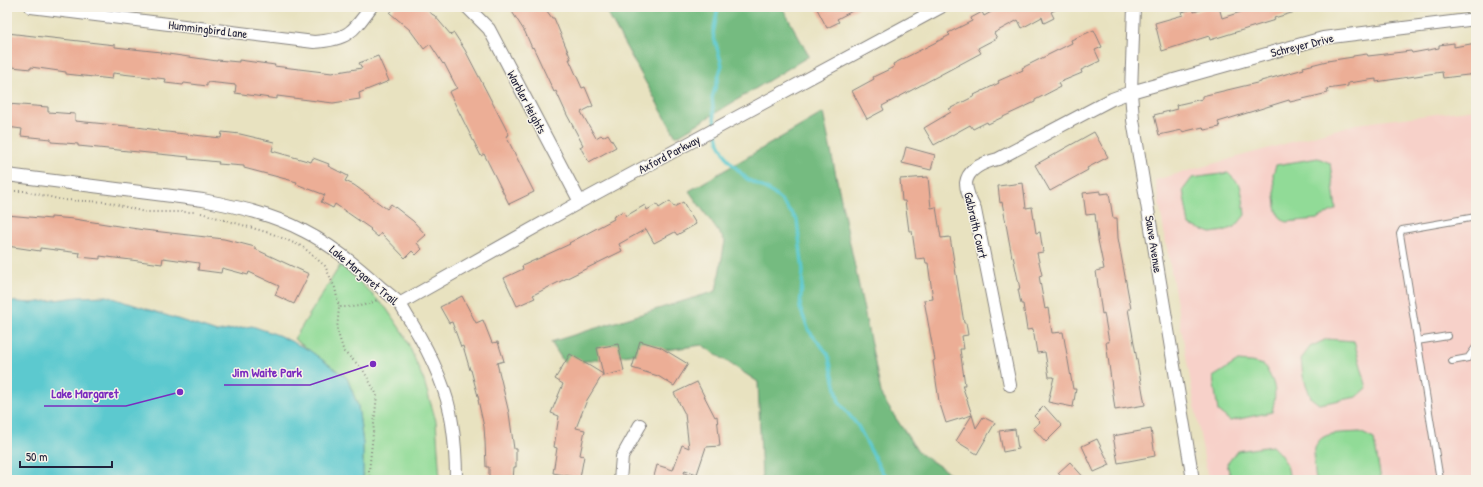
<svg xmlns="http://www.w3.org/2000/svg" width="1483" height="487" font-family="'Patrick Hand',sans-serif">
<style>
.built{fill:#f7d1c9}
.green{fill:#91db97;stroke:#5a7e69}
.forest{fill:#74bb80;stroke:#4b6e5e}
.water{fill:#5bc9cf;stroke:#3e7685}
.lines{fill:none;stroke-linecap:round;stroke-linejoin:round}
.stream{stroke:#5bc9cf;stroke-width:3.5}
.building{fill:#ecae96}
.lane-casing{stroke:#85827e;stroke-width:8}
.street-casing{stroke:#85827e;stroke-width:14}
.path{stroke:#85827e;stroke-width:2;stroke-dasharray:1 3;stroke-linecap:butt}
.lane{stroke:#fff;stroke-width:6}
.street{stroke:#fff;stroke-width:12}
.labels{text-anchor:middle;dominant-baseline:central;stroke-width:3;stroke-linejoin:round;paint-order:stroke}
.street-label{font-size:12px;fill:#22223b;stroke:#f7f3e8}
.leader{fill:none;stroke:#7b2cbf;stroke-width:1.5}
.callout-dot{fill:#7b2cbf;stroke:#f7f3e8;stroke-width:1.5}
.callout-label{font-size:13px;text-anchor:middle;font-weight:bold;fill:#7b2cbf;stroke:#f7f3e8;stroke-width:3;stroke-linejoin:round;paint-order:stroke}
</style>
<rect width="100%" height="100%" fill="#f7f3e8"/>
<filter id="ink" filterUnits="userSpaceOnUse"><feTurbulence type="fractalNoise" baseFrequency=".025" numOctaves="2"/><feDisplacementMap in="SourceGraphic" scale="8" xChannelSelector="R" yChannelSelector="G"/><feConvolveMatrix kernelMatrix="1 2 1 2 8 2 1 2 1" color-interpolation-filters="sRGB"/></filter>
<filter id="wash" filterUnits="userSpaceOnUse"><feTurbulence type="fractalNoise" baseFrequency=".012" numOctaves="4" result="noise"/><feDisplacementMap in="SourceGraphic" scale="16" xChannelSelector="R" yChannelSelector="G"/><feGaussianBlur stdDeviation="0.9" result="paint"/><feColorMatrix in="noise" values="0 0 0 0 0 0 0 0 0 0 0 0 0 0 0 0 0 1.4 0 .05"/><feComposite in="paint" operator="in"/></filter>
<g filter="url(#wash)">
<rect width="100%" height="100%" fill="#e8e2c0"/>
<path class="built" d="M1476,109V480H1208L1155,180L1356,124Z"/>
<path class="green" d="M1318,158L1330,163L1336,209L1317,219L1286,222L1279,216L1276,207L1273,174L1276,165Z
M1228,173L1240,185L1243,199L1245,215L1236,226L1224,231L1211,233L1189,225L1183,190L1192,178Z
M341,264L386,308L405,336L424,381L436,421L440,480H363V444L358,406L347,378L294,339Z
M1327,339L1354,341L1367,388L1357,397L1319,404L1311,398L1303,376L1301,359L1310,347Z
M1238,361L1251,362L1264,365C1276,385 1277,390 1272,412L1230,421L1218,411L1213,377Z
M1360,432L1374,439L1381,480H1317C1314,475 1315,468 1314,462C1312,429 1336,434 1360,432Z
M1272,446C1282,455 1290,466 1289,480H1231L1227,464L1237,451Z"/>
<path class="forest" d="M604,7H782L809,56L676,137Z
M823,113L882,397L918,452L960,480H762L758,382L702,345L565,364L551,342L716,291L725,241L689,191Z"/>
<path class="water" d="M107,296L217,332L252,326L278,335L309,350L347,378L358,406L363,444V480H7V301L31,303L78,297Z"/>
<g class="lines">
<path class="stream" d="M718,7L713,34L722,65L712,98L715,125L719,143L728,160L747,179L770,191L781,200L797,220L803,271L800,308L809,331L828,354L839,402L858,426L882,472L891,480"/>
</g>
<g id="blocks">
<path class="building" d="M395,7H424L433,15H434L451,35L454,33L465,50L504,125L509,135L506,136L534,192L509,204L484,154L481,156L449,92L457,88L444,63L443,64L430,44L424,49L410,30L390,13Z
M509,7H544L552,18H554L571,59H569L582,88L585,87L593,106L581,112L596,138L601,135L603,137L608,134L616,147L589,162L580,147L583,145L567,115L556,91L554,92L533,47L532,48L525,32Z
M816,7H860L837,19L839,22L827,28Z
M1000,7H1061L1051,12L1054,18L1044,23L1042,17L1022,28L1018,20L994,33L997,38L978,48L981,53L882,106L884,110L867,119L852,91L874,79L873,77L894,67L893,64L950,35L948,33L972,21L971,18L982,12L984,16Z
M1210,7H1219L1222,18L1250,9V7H1302V10L1274,18L1275,20L1210,40L1209,36L1162,51L1155,23L1183,15L1182,12L1193,9L1194,12Z
M1094,30L1102,47L1095,50L1100,61L1081,70L1082,73L1058,83L1060,87L1035,100V102L988,124L987,122L973,129L970,125L934,145L924,128L951,112L949,109L975,96L974,95L999,83L998,81L1023,70L1022,68L1072,43L1071,40Z
M7,33L115,45V47L161,52V53L217,61V60L239,62V60L275,65L274,66L332,73L362,68L359,63L378,56L389,81L359,93L360,99L333,103L277,96V99L235,93L236,85L207,82V86L184,83L183,85L165,83L166,79L113,73L112,79L66,74V72L31,67V69L12,67V65L7,64Z
M1454,43V47L1476,43V74L1443,78L1442,72L1376,82V79L1348,83V86L1327,89L1328,93L1290,102L1289,100L1218,122L1220,127L1204,130L1203,127L1182,132V130L1159,135L1154,115L1177,109L1176,105L1202,99V96L1261,82V81L1304,69L1303,67L1327,61L1353,57V56L1367,54L1368,56L1411,51L1412,53L1439,48V45Z
M7,104L48,107V112L75,114V121L137,127L158,130V131L221,138L222,132L240,134L274,142L272,151L311,162L313,158L329,164L328,166L348,176L345,181L354,185L387,209L391,204L413,221L426,235L417,243L422,249L416,255L412,251L405,258L381,233L378,237L370,230L371,229L335,204L333,208L321,202L325,195L296,184L297,182L244,168V166L218,164L219,162L188,159L189,157L78,146V144L51,142V139L21,136L22,129L7,127Z
M1094,132L1108,157L1087,168L1088,170L1050,191L1035,165Z
M906,147L935,155L931,170L902,163Z
M928,177L931,208L936,207L941,238L950,237L964,323H966L968,335L962,336L964,349H960L965,385H962L972,415L946,423L939,401L933,361L935,360L924,300L933,299L928,263H926L925,258L916,259L912,231H909L905,201H902L900,179Z
M1023,183L1026,208L1032,207L1036,233L1040,232L1043,252L1037,253L1042,275L1039,276L1045,309L1048,308L1052,333L1063,332L1073,389H1076L1073,407L1048,402L1054,377H1049L1045,352L1037,353L1033,329L1027,330L1023,304H1021L1018,289H1020L1013,256L1012,257L1002,202L1000,203L998,186Z
M1100,191V194L1109,193L1113,218H1117L1118,238L1131,309H1128L1145,405L1115,410L1106,342H1109L1104,313L1102,314L1096,271L1104,269L1098,240L1095,214L1086,215L1083,193Z
M670,201L674,207L683,202L696,224L677,235L675,232L654,243L646,229L619,244L622,251L555,284L533,295L535,298L517,306L504,278L523,269L522,266L570,244L569,243L614,219L613,217L623,211L626,216L645,205L647,210L657,204L659,208Z
M7,215L51,219V217L74,219L144,230L224,239L255,247V249L309,274L294,304L275,295L279,286L249,272L248,275L222,268L221,273L198,270L199,263L163,258L162,264L100,256V259L79,257L80,253L40,248V251L7,246Z
M462,296L476,323L483,320L492,343L498,342L504,361L497,363L509,413L514,449H516V467H514L513,480H489V467H486L485,441L484,427L478,400H479L471,370H470L463,346L461,347L452,322L449,323L440,307Z
M640,341L660,347L688,364L674,386L658,376L632,368Z
M618,344L624,371L603,376V374L587,400L576,428L585,430L580,455L584,456L580,478L553,473L557,448L554,447L559,416L551,413L563,384L555,379L570,354L603,374L597,348Z
M697,382L715,417L717,416L720,446L706,447L697,474L685,470L684,473L699,477L698,480H653L657,465L673,470L682,445L689,448L685,414L674,393Z
M1044,406L1062,426L1046,442L1033,428L1040,422L1034,416Z
M972,415L976,428L983,417L995,423L977,454L956,441Z
M1015,429L1018,449L1003,452L999,431Z
M1151,429L1155,456L1118,463L1113,436Z
M1097,439L1110,465L1094,472L1082,446Z
M1070,462L1086,480H1064L1058,473Z"/>
</g>
</g>
<g filter="url(#ink)">
<use href="#blocks" fill-opacity="0" stroke="#85827e" stroke-width="1"/>
<g class="lines">
<g class="lane-casing">
<path id="lane" d="M1417,341L1448,336
M1452,361L1468,358L1476,347
M1440,480L1400,234L1402,230L1476,217"/>
</g>
<g class="street-casing">
<path id="street" d="M31,7L314,42C347,40 352,33 371,7
M467,7L489,29L580,202
M1134,7L1131,92L1133,120L1193,480
M7,175L203,200C238,207 272,214 304,231C332,245 356,265 379,286C386,292 394,298 400,304C404,310 407,317 411,322C430,353 447,387 452,423C455,442 456,461 456,480
M399,304L580,202L941,7
M1010,385L975,210C971,202 966,192 966,183C968,168 985,162 998,159L1112,99L1131,92L1323,38L1476,19
M620,480L622,457L640,425"/>
</g>
<path class="path" d="M7,191H24L63,200L108,202L144,212H194
M201,213L273,234L303,247L325,266L335,288L339,307
M370,480L369,472L377,395L362,368L344,352L337,330L339,307C352,307 365,307 377,300"/>
<use href="#lane" class="lane"/>
<use href="#street" class="street"/>
</g>
</g>
<g class="labels">
<g class="street-label">
<text transform="translate(208 29) rotate(7)">Hummingbird Lane</text>
<text transform="translate(1302 45) rotate(-14)">Schreyer Drive</text>
<text transform="translate(527 102) rotate(62)">Warbler Heights</text>
<text transform="translate(669 154) rotate(-28)">Axford Parkway</text>
<text transform="translate(976 225) rotate(77)">Galbraith Court</text>
<text transform="translate(1154 244) rotate(81)">Sauve Avenue</text>
<text transform="translate(364 275) rotate(40)">Lake Margaret Trail</text>
</g>
</g>
<path class="leader" d="M373 364L310 385H224M180 392L126 406H44"/>
<g class="callout-dot">
<circle cx="373" cy="364" r="4"/>
<circle cx="180" cy="392" r="4"/>
</g>
<g class="callout-label">
<text x="267" y="377">Jim Waite Park</text>
<text x="85" y="398">Lake Margaret</text>
</g>
<rect width="1483" height="487" fill="none" stroke="#f7f3e8" stroke-width="24"/>
<path d="M20 461v6h92v-6" fill="none" stroke="#22223b" stroke-width="2"/>
<text x="26" y="461" font-size="12" fill="#22223b" stroke="#f7f3e8" stroke-width="3" paint-order="stroke">50 m</text>
</svg>
